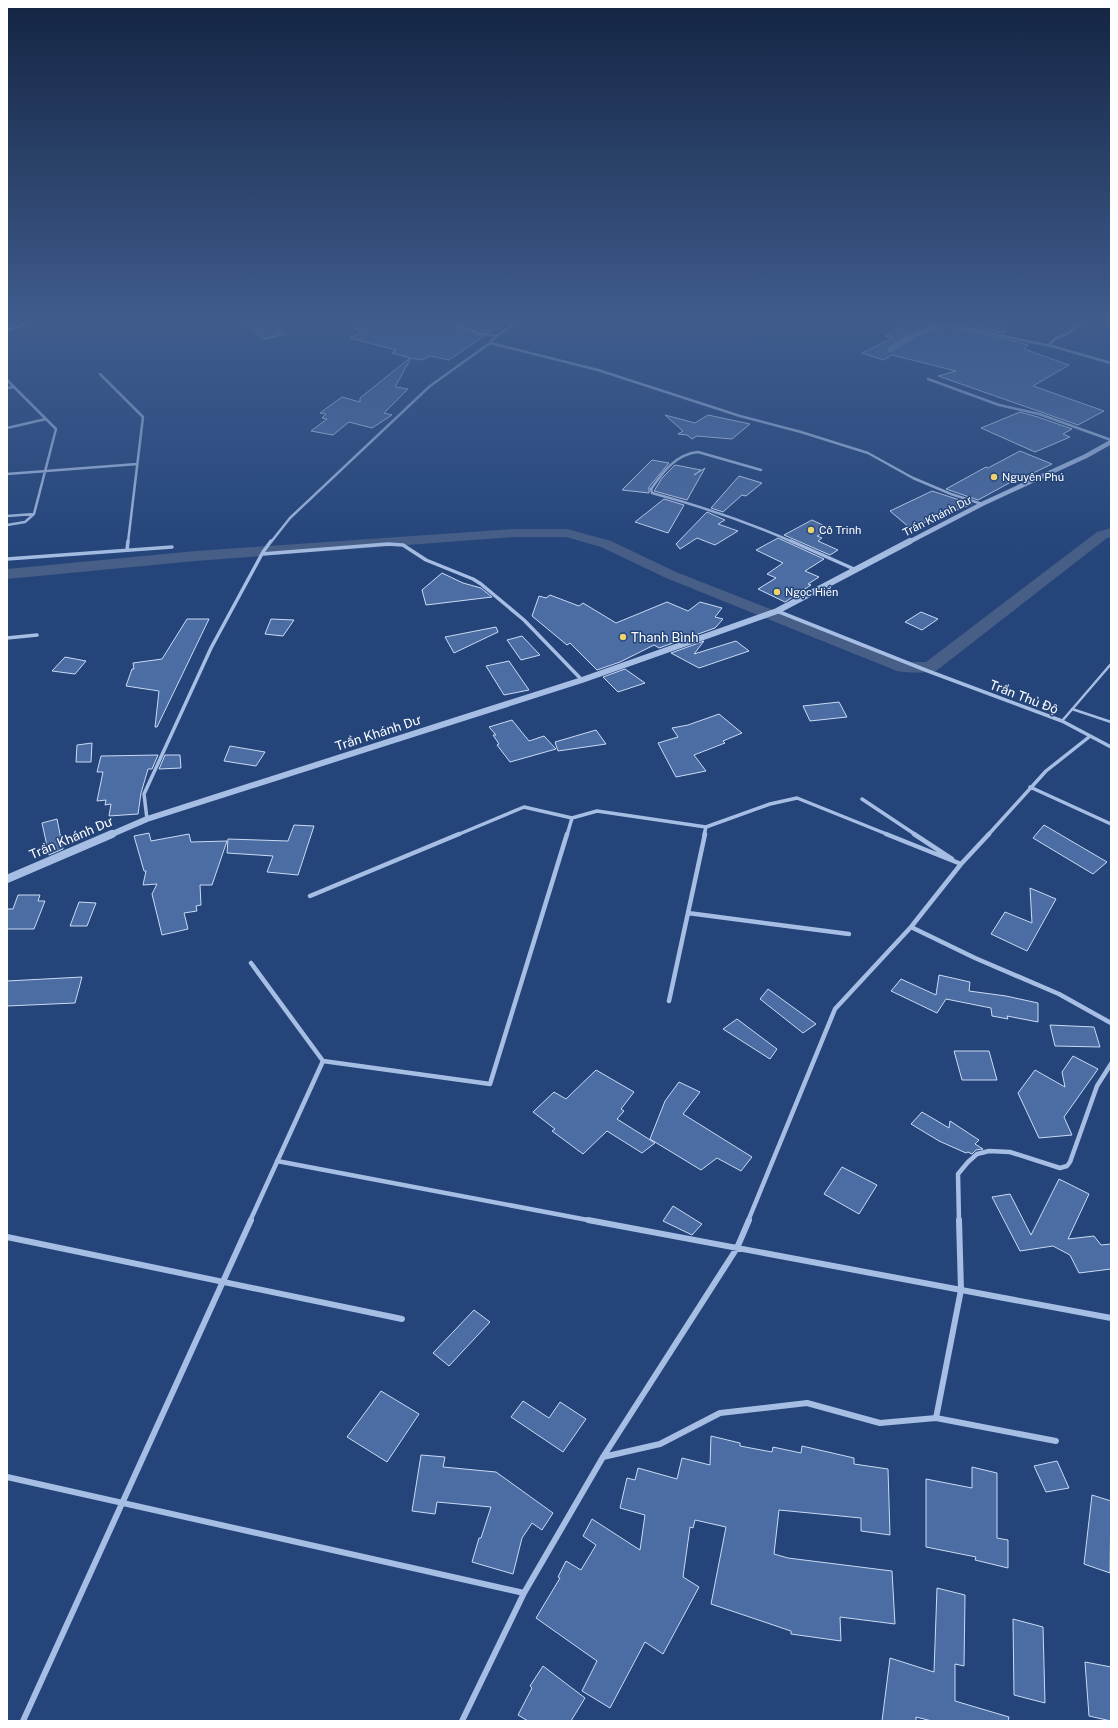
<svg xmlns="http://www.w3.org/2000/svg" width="1118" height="1728" font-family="'Public Sans',sans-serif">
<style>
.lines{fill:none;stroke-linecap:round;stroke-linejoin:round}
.canal{fill:#475e86;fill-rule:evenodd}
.building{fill:#4c6da3;stroke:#cadaf4}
.service{stroke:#a7bee4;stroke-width:2.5}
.minor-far3{stroke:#a7bee4;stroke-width:2.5}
.minor-far2{stroke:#a7bee4;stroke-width:3.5}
.minor-far1{stroke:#a7bee4;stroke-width:4.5}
.minor{stroke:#a7bee4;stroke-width:6}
.tertiary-far2{stroke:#a7bee4;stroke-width:4.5}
.tertiary-far1{stroke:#a7bee4;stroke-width:6}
.tertiary{stroke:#a7bee4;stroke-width:8}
.poi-dot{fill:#eed26b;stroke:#24447a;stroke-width:1.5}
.labels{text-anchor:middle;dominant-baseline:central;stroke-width:3;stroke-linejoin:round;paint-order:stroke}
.far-poi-label{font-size:11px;fill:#fff;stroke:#24447a;text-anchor:start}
.far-street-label{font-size:11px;fill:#fff;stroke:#24447a}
.poi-label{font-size:13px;fill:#fff;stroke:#24447a;text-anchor:start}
.street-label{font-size:13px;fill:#fff;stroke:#24447a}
</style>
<rect width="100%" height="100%" fill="#24447a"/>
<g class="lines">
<path class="canal" d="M1111,528V537L1107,538L936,671C924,673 909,673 897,671L666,578L601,547L566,537H513L196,561L7,579V569L196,551L513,529H567L611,541L676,572L905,662H926L1097,532Z"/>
</g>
<path class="building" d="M241,320H272L273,324L286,334L264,339Z
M373,320H439L441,323L484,336L449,360L430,356L422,360L411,358L395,387L408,389L384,413L392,415L372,428L349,422L333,435L311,431L327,419L322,418L326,414L320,413L342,397L360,402V398L410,358L392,353L396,350L350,338L363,331L355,329Z
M450,320H508L490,332Z
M915,320H938V322L915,332L890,347L889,351H892L917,336L944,326L1018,342L1028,345L1024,349L1069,365L1033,386L1104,411L1078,425L938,376L956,371L892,355L883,360L862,353L893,338L885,336Z
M944,320H966L980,323L1006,322L1004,333Z
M1020,412L1038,417L1072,429L1063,434L1070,437L1035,452L981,428Z
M665,415L695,423L708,415L750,424L732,439L697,436L692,439L687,435L678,434L683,431Z
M1020,451L1052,464L1027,476L1024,475L978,500L946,489L986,467L988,468Z
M652,460L669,463L649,487V493L622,490Z
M675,465L701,470L694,475L705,468L687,500L654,491L662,478Z
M739,476L762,483L746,496L742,495L723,512L711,508Z
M932,491L972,504L910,528L890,511Z
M664,499L684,505L668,533L635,522Z
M707,512L725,520L718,524L738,531L715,545L697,538L680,549L676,544Z
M812,520L831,529L817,536L822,538L818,541L838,550L830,555L784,535Z
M778,538L824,559L805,571L819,577L808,584L811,585L785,602L758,589L776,578L767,574L783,563L756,550Z
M442,573L463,583L481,588L492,597L426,605L422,590Z
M550,595L579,606L583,603L616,623L667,602L688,611L700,602L722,608L715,617L723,619L715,628L659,648L654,645L620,662L597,670L570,643L567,645L532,616L539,596L546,598Z
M921,612L938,619L922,630L905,622Z
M187,619H209L157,727H155L159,691L126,686L132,669H134L133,663L162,659Z
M271,619L294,620L283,636L265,634Z
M496,627L498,632L454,653L445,637Z
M522,636L540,655L521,660L507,640Z
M704,641L694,654L736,641L749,651L699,668L671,653Z
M65,657L86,661L75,674L52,671Z
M509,661L529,690L504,695L486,666Z
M625,669L645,683L618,692L603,677Z
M839,702L847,717L810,721L803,706Z
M719,714L742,733L723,741L725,743L694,755L706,771L676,777L658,743L678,737L672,728L688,725Z
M512,720L529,741L544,736L556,749L510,762L497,745L499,744L493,735H496L489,727Z
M596,730L606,744L558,751L555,742Z
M92,743L91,762H76L77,745Z
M230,746L265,752L256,766L224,761Z
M158,755L152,769H148L141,793L138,814L109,816L111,804L105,805L106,800L97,801L103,772H97L101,756Z
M165,755H180L181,768L159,769Z
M57,819L63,849L49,855L42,823Z
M294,825L314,826L298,875L267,872L273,856L227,853L228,839L288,841Z
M1044,825L1107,862L1093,874L1033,838Z
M149,833L151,841L189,834L191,842L227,841L212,885H200L201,905L196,906L197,911L184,913L188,929L162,935L152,894L157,884L143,885L146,871H144L134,836Z
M1030,888L1056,899L1027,951L991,934L1005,912L1032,923Z
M18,895H40L38,901H45L34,929H7V909H13Z
M79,902L96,903L87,926H70Z
M939,975L970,982L969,991L1006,996L1038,1003V1022L1007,1016L1008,1019L992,1016L991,1008L946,999L937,1013L891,991L901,979L936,995Z
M82,977L75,1003L7,1006V981Z
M768,989L816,1024L803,1033L760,999Z
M737,1019L777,1049L770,1059L723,1029Z
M1050,1025L1094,1027L1100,1047L1055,1046Z
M954,1051H989L997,1080H962Z
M1073,1056L1098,1069L1064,1117L1072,1135L1039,1138L1018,1093L1035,1070L1065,1087L1062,1072Z
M596,1070L634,1092L621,1109L624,1111L617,1119L655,1143L642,1153L607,1131L583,1154L552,1131L555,1129L533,1112L554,1092L566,1099Z
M679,1082L700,1092L683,1114L752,1157L741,1171L717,1158L701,1170L650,1139L665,1101Z
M922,1112L949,1128L950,1121L979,1140L975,1144L983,1149L976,1150L972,1154L968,1152L966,1153L939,1141L911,1124Z
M842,1167L877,1185L859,1214L824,1194Z
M1059,1179L1089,1194L1068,1239L1094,1236L1101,1245L1111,1244V1269L1079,1273L1070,1255L1053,1246L1020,1251L992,1197L1010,1194L1031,1235Z
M673,1206L702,1224L692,1235L663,1221Z
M474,1310L490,1322L449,1366L433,1353Z
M381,1391L419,1414L387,1462L347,1437Z
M523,1401L549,1418L560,1402L586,1419L563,1452L511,1417Z
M711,1436L740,1443V1446L772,1452L773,1447L801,1453L802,1446L854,1458V1464L888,1469L890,1535L861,1531V1518L779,1510L774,1554L788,1558L892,1571L895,1624L840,1617L841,1641L791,1634V1631L711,1604L726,1527L695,1520L693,1528L690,1527L683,1577L699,1587L663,1654L645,1642L610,1708L582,1691L597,1661L536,1618L560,1578L558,1577L566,1561L581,1570L596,1545L583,1536L592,1519L640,1550L645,1515L620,1508L627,1478L635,1480L638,1468L677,1479L682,1458L710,1465Z
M421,1455L445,1457L443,1467L496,1472L553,1513L542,1530L532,1523L522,1538L513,1574L472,1562L479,1538H481L491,1507L437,1502L435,1514L412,1511Z
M1057,1461L1069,1488L1046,1492L1034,1466Z
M972,1467L997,1473V1538L1008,1540V1568L975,1560L976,1557L926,1547V1479L972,1488Z
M1092,1495L1111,1501L1110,1573L1084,1564Z
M937,1588L965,1595L964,1666L955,1664V1701L1009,1717L1008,1721H932L916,1717V1721H882L890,1658L934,1672Z
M1013,1619L1043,1627L1045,1703L1014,1695Z
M1085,1662L1111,1667V1721L1089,1716Z
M543,1666L585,1698L571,1721H528L518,1715L532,1688L530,1686Z"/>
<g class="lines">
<path class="service" d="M1072,709L1111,722
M1062,721L1111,664"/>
<path class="minor-far3" d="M442,320L480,333L496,336
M941,320V322L947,324L1055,347L1111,363
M7,330L36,320
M490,343L598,370L740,416L801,432L868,453L913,478L951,494L982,504
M1049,345L1056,338L1067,334L1087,320
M891,349L916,334L943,323
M100,374L143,417L128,542
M928,379L999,405L1039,414L1111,440
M7,380L56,429L34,514L25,522L7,525
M7,388L14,387
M7,428L46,419
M761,470L698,452C676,454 663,472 651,489L652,493C701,506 747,522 793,542
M7,474L137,464
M7,516L34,514
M271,542L290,518L430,386L490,343L496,336L521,320"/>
<path class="minor-far2" d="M791,541L854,569
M127,550L128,541
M262,554L388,544L403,545L426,560L473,579L481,584L524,620L582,680
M7,559L172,547
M777,611L928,671L1062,721L1111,747
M7,638L37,635
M1030,787L1111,824
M862,799L916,835
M147,819L144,794L211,648L263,552L271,541
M706,827L770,804L797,798L889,835
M457,835L524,807L572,818
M567,835L572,818L597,811L706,827L704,835
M988,835L1046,771L1089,737"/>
<path class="minor-far1" d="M886,834L961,864
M914,834L952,859
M310,896L459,834
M688,913L849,934
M911,927L975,958L1059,994L1111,1023
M251,963L323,1061
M669,1001L705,834
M277,1161L593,1221
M250,1221L323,1061L490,1084L567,834
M748,1221L835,1009L911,927L961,864L989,834
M959,1221L958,1174L968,1162L977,1154L989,1151L1010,1152L1060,1168L1067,1166L1070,1162L1097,1086L1111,1064"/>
<path class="minor" d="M588,1220L1111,1318
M7,1237L402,1319
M936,1418L1056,1441
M603,1457L660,1444L720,1413L807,1403L880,1423L936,1418L961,1290L959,1220
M7,1477L524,1593
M23,1721L251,1220
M462,1721L524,1593L603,1457L737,1248L749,1220"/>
<path class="tertiary-far2" d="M909,542L982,504L1086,456L1111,442"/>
<path class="tertiary-far1" d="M110,835L147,819L582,680L777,611L910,541"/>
<path class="tertiary" d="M7,879L112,834"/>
</g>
<linearGradient id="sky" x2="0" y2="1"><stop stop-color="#142543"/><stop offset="0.57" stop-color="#3f5c8d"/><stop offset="1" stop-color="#3f5c8d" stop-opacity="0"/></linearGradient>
<rect width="1118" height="562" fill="url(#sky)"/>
<g class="poi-dot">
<circle cx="994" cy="477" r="4"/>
<circle cx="811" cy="530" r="4"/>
<circle cx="777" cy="592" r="4"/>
<circle cx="623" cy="637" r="4"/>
</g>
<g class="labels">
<g class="far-poi-label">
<text x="1002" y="477">Nguyên Phú</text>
<text x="819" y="530">Cô Trinh</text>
<text x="785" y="592">Ngọc Hiền</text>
</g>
<g class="far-street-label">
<text transform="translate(937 516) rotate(-27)">Trần Khánh Dư</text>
</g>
<g class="poi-label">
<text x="631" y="637">Thanh Bình</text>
</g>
<g class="street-label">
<text transform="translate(1024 697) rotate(21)">Trần Thủ Độ</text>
<text transform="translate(378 733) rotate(-18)">Trần Khánh Dư</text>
<text transform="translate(71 838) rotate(-23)">Trần Khánh Dư</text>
</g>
</g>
<rect width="1118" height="1728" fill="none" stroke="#ffffff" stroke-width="16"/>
</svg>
